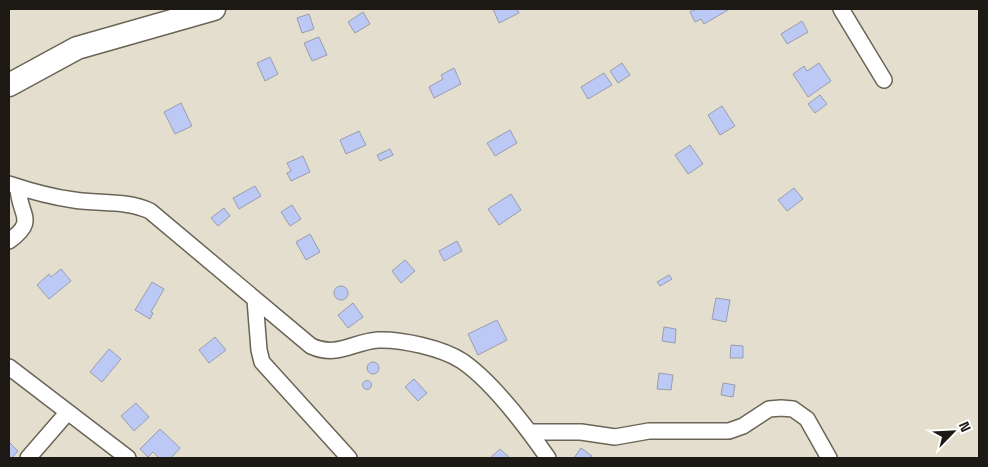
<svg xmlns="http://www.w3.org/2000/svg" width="988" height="467" font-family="'Space Grotesk',sans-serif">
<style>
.building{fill:#bcc9f5;stroke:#999dac}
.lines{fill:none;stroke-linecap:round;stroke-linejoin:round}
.street-casing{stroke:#6b6557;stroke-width:18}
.secondary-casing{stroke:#6b6557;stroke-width:25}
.street{stroke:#fff;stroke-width:15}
.secondary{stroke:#fff;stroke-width:22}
</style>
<rect width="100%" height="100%" fill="#e4dece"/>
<path class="building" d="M493,9H517L519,13L499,23Z
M696,9H728V10L704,24L701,19L695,22L690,12Z
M363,12L370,24L355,33L348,22Z
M309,14L314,29L302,33L297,18Z
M802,21L808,32L787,44L781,34Z
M319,37L327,55L312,61L304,43Z
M270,57L278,74L265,81L257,63Z
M622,63L630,75L618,83L610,71Z
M819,63L831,81L808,97L793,74L804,66L807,71Z
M454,68L461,84L434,98L429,87L443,79L441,75Z
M604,73L612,85L588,99L581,87Z
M820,95L827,104L815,113L808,104Z
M181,103L192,126L175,134L164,112Z
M722,106L735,126L720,135L708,115Z
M510,130L517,143L495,156L487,143Z
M359,131L366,145L346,154L340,140Z
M690,145L703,164L688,174L675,155Z
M390,149L393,155L380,161L377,155Z
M303,156L310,172L291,181L287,173L291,171L287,163Z
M255,186L261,196L239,209L233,198Z
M794,188L803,199L787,211L778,200Z
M511,194L521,210L499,225L488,209Z
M292,205L301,219L290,226L281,212Z
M224,208L230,216L218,226L211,218Z
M310,234L320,252L306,260L296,242Z
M457,241L462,251L444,261L439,251Z
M405,260L415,271L401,283L392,271Z
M61,269L71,281L49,299L37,285L49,274L51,277Z
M669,275L672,279L660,286L657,282Z
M152,282L164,289L151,312L153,313L150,319L135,310Z
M334 293a7 7 0 1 1 14 0a7 7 0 1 1-14 0Z
M716,298L730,300L726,322L712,319Z
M353,303L363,317L348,328L338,315Z
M497,320L507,340L478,355L468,334Z
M664,327L676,329L675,343L662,341Z
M215,337L226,350L209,363L199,350Z
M731,345L743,346V358H730Z
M109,349L121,359L102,382L90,372Z
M367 368a6 6 0 1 1 12 0a6 6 0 1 1-12 0Z
M659,373L673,375L671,390L657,389Z
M414,379L427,393L418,401L405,387Z
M362.5 385a4.5 4.5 0 1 1 9 0a4.5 4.5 0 1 1-9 0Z
M723,383L735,385L733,397L721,395Z
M136,403L149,417L134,431L121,416Z
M160,429L180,448L171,458H159L153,452L148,457L140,449Z
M9,442L18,451L12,458H9Z
M581,448L592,456L591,458H574Z
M500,449L510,458H490Z"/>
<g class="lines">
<g class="street-casing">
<path id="street" d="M841,9L884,80
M9,184C30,191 51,197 74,200C99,204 127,200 150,211L311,346C337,358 352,342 378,340C401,339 442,348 462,361C493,382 527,428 548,458
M9,241C38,220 19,216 18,187
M255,300L259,350L262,362L349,458
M9,367L128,458
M530,432H581L615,437L649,431H729L743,426L769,409L781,408L793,409L807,419L829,458
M28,458L67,413"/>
</g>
<g class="secondary-casing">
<path id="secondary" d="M9,85L77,48L214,9"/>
</g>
<use href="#street" class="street"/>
<use href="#secondary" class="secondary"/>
</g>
<rect width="988" height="467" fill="none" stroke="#1d1a15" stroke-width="20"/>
<g transform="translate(953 432) rotate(66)" stroke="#ffffff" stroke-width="4" paint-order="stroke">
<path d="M0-4L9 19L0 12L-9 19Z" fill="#1d1a15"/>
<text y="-8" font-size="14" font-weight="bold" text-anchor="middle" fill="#1d1a15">N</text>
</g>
</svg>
